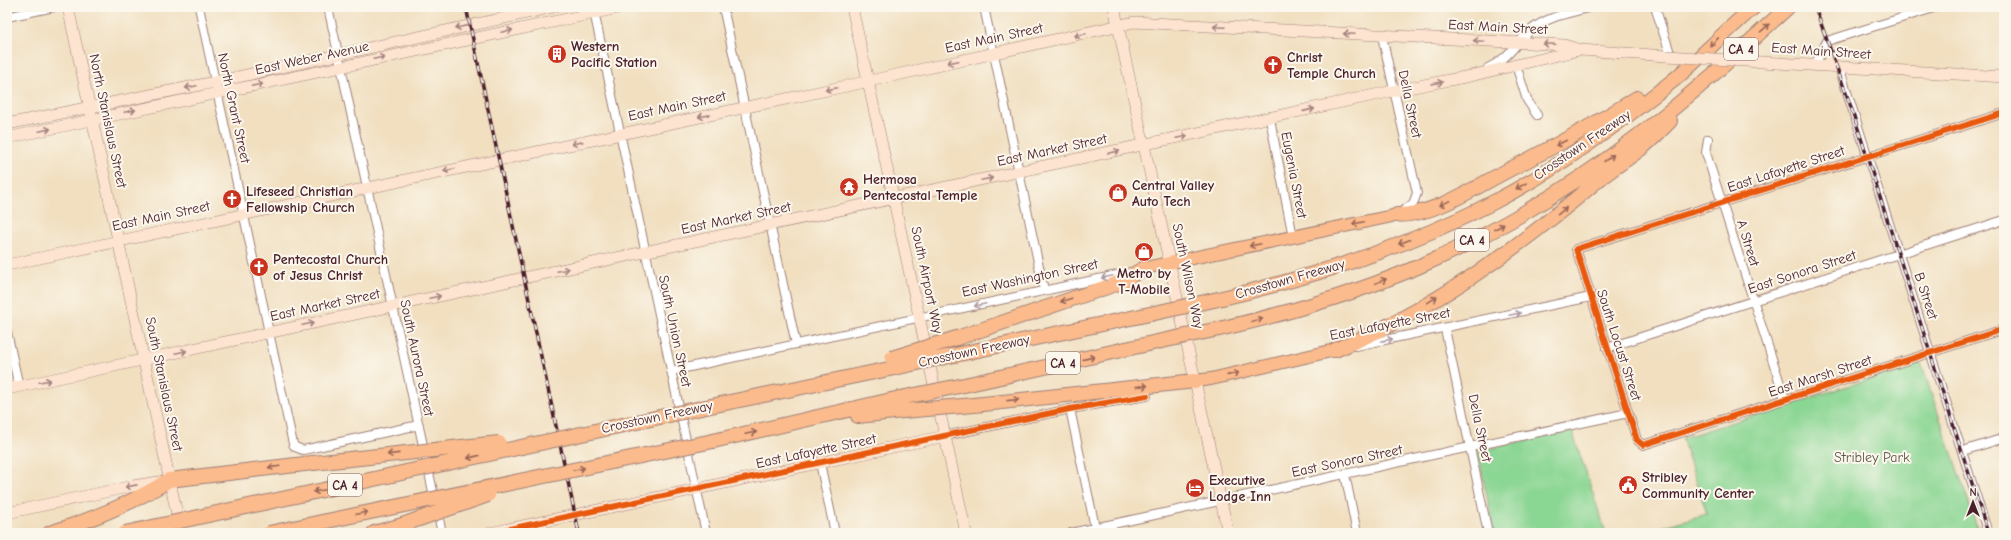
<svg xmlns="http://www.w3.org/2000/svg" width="2011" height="540" font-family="'Comic Neue',sans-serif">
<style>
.green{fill:#8ad693;stroke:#6a7a5f}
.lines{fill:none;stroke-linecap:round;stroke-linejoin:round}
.street-casing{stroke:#9e7f76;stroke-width:10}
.secondary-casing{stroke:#9e7f76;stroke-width:12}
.primary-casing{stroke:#9e7f76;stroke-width:14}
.highway-casing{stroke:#9e7f76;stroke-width:16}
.street{stroke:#fff;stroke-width:8}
.secondary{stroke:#fde4d1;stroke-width:11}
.primary{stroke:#fbbb8c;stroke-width:12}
.highway{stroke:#fbbb8c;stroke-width:14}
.rail-casing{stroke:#4a1f2b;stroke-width:3.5}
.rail{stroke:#fbf7ec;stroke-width:2;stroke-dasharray:6;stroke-linecap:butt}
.secondary-bridge-casing{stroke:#9e7f76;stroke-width:12;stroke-linecap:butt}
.highway-bridge-casing{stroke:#9e7f76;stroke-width:16;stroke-linecap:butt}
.secondary-bridge{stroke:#fde4d1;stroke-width:11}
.highway-bridge{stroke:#fbbb8c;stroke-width:14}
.cycleway-casing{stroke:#fbf7ec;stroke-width:8}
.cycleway{stroke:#e8590c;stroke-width:6}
.oneway{stroke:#a4827e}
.oneway2{stroke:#9a6557}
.oneway3{stroke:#ae9aa0}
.labels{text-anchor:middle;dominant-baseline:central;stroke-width:4;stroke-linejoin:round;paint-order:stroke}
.shield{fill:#fbf7ec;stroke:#7f6065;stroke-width:1}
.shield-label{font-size:13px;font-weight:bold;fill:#4a1f2b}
.street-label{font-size:14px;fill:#4a1f2b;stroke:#fbf7ec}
.poi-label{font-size:14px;font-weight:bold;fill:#4a1f2b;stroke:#fbf7ec;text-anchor:start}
.park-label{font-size:14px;fill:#5d564a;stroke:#fbf7ec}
</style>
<rect width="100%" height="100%" fill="#fbf7ec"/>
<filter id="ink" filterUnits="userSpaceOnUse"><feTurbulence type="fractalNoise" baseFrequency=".025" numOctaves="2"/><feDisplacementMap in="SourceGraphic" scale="8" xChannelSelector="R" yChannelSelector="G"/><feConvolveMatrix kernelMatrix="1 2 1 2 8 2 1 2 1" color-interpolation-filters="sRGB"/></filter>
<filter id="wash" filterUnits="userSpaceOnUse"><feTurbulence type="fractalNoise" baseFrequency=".012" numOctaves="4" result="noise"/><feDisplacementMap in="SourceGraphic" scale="16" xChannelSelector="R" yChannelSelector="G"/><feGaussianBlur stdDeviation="0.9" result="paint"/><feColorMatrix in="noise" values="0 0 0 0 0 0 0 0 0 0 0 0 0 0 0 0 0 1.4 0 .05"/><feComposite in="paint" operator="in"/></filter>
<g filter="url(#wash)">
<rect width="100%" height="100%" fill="#f1dfc0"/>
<path class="green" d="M1921,363L1979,533H1640L1707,514L1682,438Z
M1572,431L1606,533H1494L1478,451Z"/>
</g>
<g filter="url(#ink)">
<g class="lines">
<g class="street-casing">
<path id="street" d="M199,7L293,444L295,447L303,450L419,425
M328,7L442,533
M593,7L706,533
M723,7L796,344
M984,7L1044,290
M1655,7L1671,56
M7,17L54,7
M1382,36L1417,193L1413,204L1401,212
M1516,65L1527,100L1537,115
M1815,65L1827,41L1937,7
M1839,67L1988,533
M1488,68C1510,58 1514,44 1531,30C1547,16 1572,13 1591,7
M2004,113L1576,249L1637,440L1643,445L2004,329
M1270,119L1293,237
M1708,139L1706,153L1785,399
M1445,329L1488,533
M7,332L19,387
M1356,346L1591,297
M1607,348L2004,220
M671,371L1131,272
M1070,409L1096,532
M945,436L1070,409L1147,396
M1963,451L2004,438
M820,463L835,533
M1345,474L1357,533
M1071,533L1628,413"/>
</g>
<g class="secondary-casing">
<path id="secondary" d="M68,7L181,533
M852,7L966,533
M1114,7L1228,533
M1777,63L2004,77
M7,124L215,82L554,7
M7,138L623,7
M7,265L865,82L1134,22L1564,45L1580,50L1667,56
M7,389L1393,91L1470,76L1579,50
M7,513L133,486L165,481
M490,533L945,436"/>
</g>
<g class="primary-casing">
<path id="primary" d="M1145,268L1397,215
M1195,381L1211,379L1335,350"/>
</g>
<g class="highway-casing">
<path id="highway" d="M1397,215C1434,215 1469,191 1501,174C1547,150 1593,126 1637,98
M1214,300C1310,278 1406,248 1494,202C1557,169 1615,126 1670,83C1700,59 1725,31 1754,7
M1219,329C1294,312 1368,290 1438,258C1509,225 1577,183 1639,135C1691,96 1740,51 1788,7
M960,337L1116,284L1145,268
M1335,350C1428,313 1521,246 1597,181C1610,170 1625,161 1639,150C1650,142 1660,131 1670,121
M964,353L1150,314
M969,384L1157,342
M974,405L1195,381
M706,407L894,368
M858,416L903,411
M713,441L900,398
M50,533C91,520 133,503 169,480L313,463
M374,533L399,526"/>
</g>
<use href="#street" class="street"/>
<use href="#secondary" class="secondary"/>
<use href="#primary" class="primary"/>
<use href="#highway" class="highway"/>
<g class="rail-casing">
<path id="rail" d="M466,7L579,533
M1815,7L1851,107L1988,533"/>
</g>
<use href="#rail" class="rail"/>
<g class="secondary-bridge-casing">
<path id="secondary-bridge" d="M1667,56L1777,63"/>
</g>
<g class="highway-bridge-casing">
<path id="highway-bridge" d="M1150,314L1214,300
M1157,342L1219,329
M892,358L960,337
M894,368L964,353
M900,398L969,384
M903,411L974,405
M313,463L499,443
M399,526L488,495
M125,533L706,407
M269,533L713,441"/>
</g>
<use href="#secondary-bridge" class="secondary-bridge"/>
<use href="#highway-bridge" class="highway-bridge"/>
<g class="cycleway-casing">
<path id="cycleway" d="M2004,113L1576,249L1637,440L1643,445L2004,329
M490,533L1070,409L1147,396"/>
</g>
<use href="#cycleway" class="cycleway"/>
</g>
<defs><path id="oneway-shaft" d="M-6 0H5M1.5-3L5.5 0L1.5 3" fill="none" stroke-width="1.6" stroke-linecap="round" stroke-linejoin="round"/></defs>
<g class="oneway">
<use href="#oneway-shaft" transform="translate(461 27) rotate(168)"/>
<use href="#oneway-shaft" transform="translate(1219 27) rotate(-177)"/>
<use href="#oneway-shaft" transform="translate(507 31) rotate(-12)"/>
<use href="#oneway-shaft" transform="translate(1349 34) rotate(-177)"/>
<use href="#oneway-shaft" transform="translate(1080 35) rotate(167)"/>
<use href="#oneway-shaft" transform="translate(1479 41) rotate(-177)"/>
<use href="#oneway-shaft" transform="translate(1549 44) rotate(-177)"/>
<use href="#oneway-shaft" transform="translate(379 58) rotate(-12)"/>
<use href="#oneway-shaft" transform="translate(953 62) rotate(168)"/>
<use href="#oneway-shaft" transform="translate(1437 83) rotate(-11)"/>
<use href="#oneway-shaft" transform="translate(257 85) rotate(-12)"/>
<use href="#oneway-shaft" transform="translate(191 87) rotate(168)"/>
<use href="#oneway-shaft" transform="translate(831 89) rotate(169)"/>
<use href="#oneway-shaft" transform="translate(1309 110) rotate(-13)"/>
<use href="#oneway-shaft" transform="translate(130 111) rotate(-12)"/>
<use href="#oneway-shaft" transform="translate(704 116) rotate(168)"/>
<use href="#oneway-shaft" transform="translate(45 130) rotate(-12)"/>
<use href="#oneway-shaft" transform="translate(1182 137) rotate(-12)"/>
<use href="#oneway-shaft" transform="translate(577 143) rotate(168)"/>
<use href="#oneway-shaft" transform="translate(1114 152) rotate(-12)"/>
<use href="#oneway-shaft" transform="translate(449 170) rotate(168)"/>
<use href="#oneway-shaft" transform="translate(987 179) rotate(-12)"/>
<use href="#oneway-shaft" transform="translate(563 270) rotate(-12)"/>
<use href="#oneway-shaft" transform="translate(435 297) rotate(-12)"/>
<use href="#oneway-shaft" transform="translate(308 324) rotate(-12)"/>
<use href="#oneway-shaft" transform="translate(181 352) rotate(-12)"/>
<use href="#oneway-shaft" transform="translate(45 381) rotate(-12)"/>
<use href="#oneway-shaft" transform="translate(131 486) rotate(169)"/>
</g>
<g class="oneway2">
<use href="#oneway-shaft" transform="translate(1765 28) rotate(-41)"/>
<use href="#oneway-shaft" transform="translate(1714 42) rotate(136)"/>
<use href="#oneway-shaft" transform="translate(1561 143) rotate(153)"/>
<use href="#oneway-shaft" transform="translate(1609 158) rotate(-35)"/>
<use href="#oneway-shaft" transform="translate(1521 186) rotate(150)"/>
<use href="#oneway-shaft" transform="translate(1445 203) rotate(154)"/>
<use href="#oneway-shaft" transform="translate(1562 211) rotate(-39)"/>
<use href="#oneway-shaft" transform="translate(1358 223) rotate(168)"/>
<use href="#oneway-shaft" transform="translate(1499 227) rotate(-27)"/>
<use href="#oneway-shaft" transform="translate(1404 242) rotate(159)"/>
<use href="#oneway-shaft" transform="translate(1255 245) rotate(168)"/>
<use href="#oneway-shaft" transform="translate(1381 281) rotate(-22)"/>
<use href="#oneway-shaft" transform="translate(1066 300) rotate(162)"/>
<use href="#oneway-shaft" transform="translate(1432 300) rotate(-31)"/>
<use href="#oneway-shaft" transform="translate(1257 320) rotate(-14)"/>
<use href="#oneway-shaft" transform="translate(1089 358) rotate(-13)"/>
<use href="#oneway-shaft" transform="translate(1233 374) rotate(-13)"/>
<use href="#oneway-shaft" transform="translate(1142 386) rotate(-6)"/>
<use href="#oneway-shaft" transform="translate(1013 400) rotate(-6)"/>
<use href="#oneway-shaft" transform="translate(751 433) rotate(-12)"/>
<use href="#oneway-shaft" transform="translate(393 454) rotate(174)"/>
<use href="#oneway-shaft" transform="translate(473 457) rotate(167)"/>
<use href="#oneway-shaft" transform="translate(274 467) rotate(173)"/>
<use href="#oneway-shaft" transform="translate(579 469) rotate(-12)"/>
<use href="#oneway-shaft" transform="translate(319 491) rotate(168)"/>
<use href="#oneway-shaft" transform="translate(362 513) rotate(-12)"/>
</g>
<g class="oneway3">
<use href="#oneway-shaft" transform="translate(1107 277) rotate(168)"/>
<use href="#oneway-shaft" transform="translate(980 305) rotate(168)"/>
<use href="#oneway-shaft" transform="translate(1515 314) rotate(-12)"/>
<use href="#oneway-shaft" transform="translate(1387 340) rotate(-11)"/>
</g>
</g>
<defs>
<g id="building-disc" transform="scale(1)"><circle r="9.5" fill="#c8321e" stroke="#fbf7ec"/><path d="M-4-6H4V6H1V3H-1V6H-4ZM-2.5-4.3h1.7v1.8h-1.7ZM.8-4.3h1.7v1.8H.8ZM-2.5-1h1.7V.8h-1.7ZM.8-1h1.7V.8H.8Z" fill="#fff"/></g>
<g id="church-disc" transform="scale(1)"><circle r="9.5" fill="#c8321e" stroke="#fbf7ec"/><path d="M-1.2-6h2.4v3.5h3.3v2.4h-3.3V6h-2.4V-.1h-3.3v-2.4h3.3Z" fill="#fff"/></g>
<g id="temple-disc" transform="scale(1)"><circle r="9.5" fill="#c8321e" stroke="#fbf7ec"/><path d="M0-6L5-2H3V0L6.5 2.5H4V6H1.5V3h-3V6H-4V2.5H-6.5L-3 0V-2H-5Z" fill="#fff"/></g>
<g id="shop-disc" transform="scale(1)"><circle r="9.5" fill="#c8321e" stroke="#fbf7ec"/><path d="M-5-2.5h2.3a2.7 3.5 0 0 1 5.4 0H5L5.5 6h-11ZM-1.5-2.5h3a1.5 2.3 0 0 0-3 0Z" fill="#fff"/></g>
<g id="civic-disc" transform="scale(1)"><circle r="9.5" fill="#c8321e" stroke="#fbf7ec"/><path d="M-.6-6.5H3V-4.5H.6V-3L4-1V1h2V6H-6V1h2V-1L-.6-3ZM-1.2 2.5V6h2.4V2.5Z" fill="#fff"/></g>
<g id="hotel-disc" transform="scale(1)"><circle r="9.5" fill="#c8321e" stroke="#fbf7ec"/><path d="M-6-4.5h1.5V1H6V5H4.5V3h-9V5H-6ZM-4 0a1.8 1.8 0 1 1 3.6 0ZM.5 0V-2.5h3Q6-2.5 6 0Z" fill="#fff"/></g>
</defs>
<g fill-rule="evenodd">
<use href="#building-disc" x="557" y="54"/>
<use href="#church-disc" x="1273" y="65"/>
<use href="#temple-disc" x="849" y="187"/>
<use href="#shop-disc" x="1118" y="193"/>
<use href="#church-disc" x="232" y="199"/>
<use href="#shop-disc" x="1144" y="252"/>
<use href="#church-disc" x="259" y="267"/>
<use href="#civic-disc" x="1628" y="485"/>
<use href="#hotel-disc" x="1195" y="488"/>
</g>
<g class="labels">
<g class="shield">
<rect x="1724" y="38" width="34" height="22" rx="3"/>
<rect x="1455" y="229" width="34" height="22" rx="3"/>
<rect x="1046" y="352" width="34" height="22" rx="3"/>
<rect x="328" y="474" width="34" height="22" rx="3"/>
</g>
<g class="shield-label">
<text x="1741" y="49">CA 4</text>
<text x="1472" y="240">CA 4</text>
<text x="1063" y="363">CA 4</text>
<text x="345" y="485">CA 4</text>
</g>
<g class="street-label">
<text transform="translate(1498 27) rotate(3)">East Main Street</text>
<text transform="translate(994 38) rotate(-12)">East Main Street</text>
<text transform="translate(1821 51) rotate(4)">East Main Street</text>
<text transform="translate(312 58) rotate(-12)">East Weber Avenue</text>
<text transform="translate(1410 104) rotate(78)">Della Street</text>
<text transform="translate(677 106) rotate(-12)">East Main Street</text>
<text transform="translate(234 108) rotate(78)">North Grant Street</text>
<text transform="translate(108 121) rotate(78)">North Stanislaus Street</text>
<text transform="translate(1582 145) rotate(-34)">Crosstown Freeway</text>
<text transform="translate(1052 150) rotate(-12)">East Market Street</text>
<text transform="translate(1786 169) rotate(-18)">East Lafayette Street</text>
<text transform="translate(1294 175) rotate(79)">Eugenia Street</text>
<text transform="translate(161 216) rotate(-12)">East Main Street</text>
<text transform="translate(736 218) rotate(-12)">East Market Street</text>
<text transform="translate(1748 243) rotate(73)">A Street</text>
<text transform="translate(1802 272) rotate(-18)">East Sonora Street</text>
<text transform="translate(1188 276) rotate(78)">South Wilson Way</text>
<text transform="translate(1030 278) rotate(-12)">East Washington Street</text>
<text transform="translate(1290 279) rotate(-16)">Crosstown Freeway</text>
<text transform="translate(927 280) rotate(78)">South Airport Way</text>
<text transform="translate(1926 296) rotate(72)">B Street</text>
<text transform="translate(325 305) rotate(-12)">East Market Street</text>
<text transform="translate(1390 324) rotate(-11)">East Lafayette Street</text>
<text transform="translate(675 331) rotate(78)">South Union Street</text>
<text transform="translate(1619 345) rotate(72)">South Locust Street</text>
<text transform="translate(974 351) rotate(-12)">Crosstown Freeway</text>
<text transform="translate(417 358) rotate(78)">South Aurora Street</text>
<text transform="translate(1820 376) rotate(-18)">East Marsh Street</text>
<text transform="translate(164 384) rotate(78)">South Stanislaus Street</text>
<text transform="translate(657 417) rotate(-12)">Crosstown Freeway</text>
<text transform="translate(1480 428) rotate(78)">Della Street</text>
<text transform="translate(816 451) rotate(-12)">East Lafayette Street</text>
<text transform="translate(1347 461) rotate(-12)">East Sonora Street</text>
</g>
<g class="poi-label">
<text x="571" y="46">Western<tspan x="571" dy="16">Pacific Station</tspan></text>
<text x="1287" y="57">Christ<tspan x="1287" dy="16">Temple Church</tspan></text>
<text x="863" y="179">Hermosa<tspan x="863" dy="16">Pentecostal Temple</tspan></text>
<text x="1132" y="185">Central Valley<tspan x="1132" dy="16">Auto Tech</tspan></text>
<text x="246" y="191">Lifeseed Christian<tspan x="246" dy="16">Fellowship Church</tspan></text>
<text x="273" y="259">Pentecostal Church<tspan x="273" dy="16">of Jesus Christ</tspan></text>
<text x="1144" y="273" text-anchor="middle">Metro by<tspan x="1144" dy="16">T-Mobile</tspan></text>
<text x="1642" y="477">Stribley<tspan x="1642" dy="16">Community Center</tspan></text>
<text x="1209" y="480">Executive<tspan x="1209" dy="16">Lodge Inn</tspan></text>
</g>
<g class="park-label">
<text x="1872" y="457">Stribley Park</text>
</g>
</g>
<rect width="2011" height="540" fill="none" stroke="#fbf7ec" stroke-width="24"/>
<g transform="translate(1973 502)" stroke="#fbf7ec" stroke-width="3" paint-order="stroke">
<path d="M0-3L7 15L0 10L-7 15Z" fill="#4a1f2b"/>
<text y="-6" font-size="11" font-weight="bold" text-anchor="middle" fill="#4a1f2b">N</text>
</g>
</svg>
